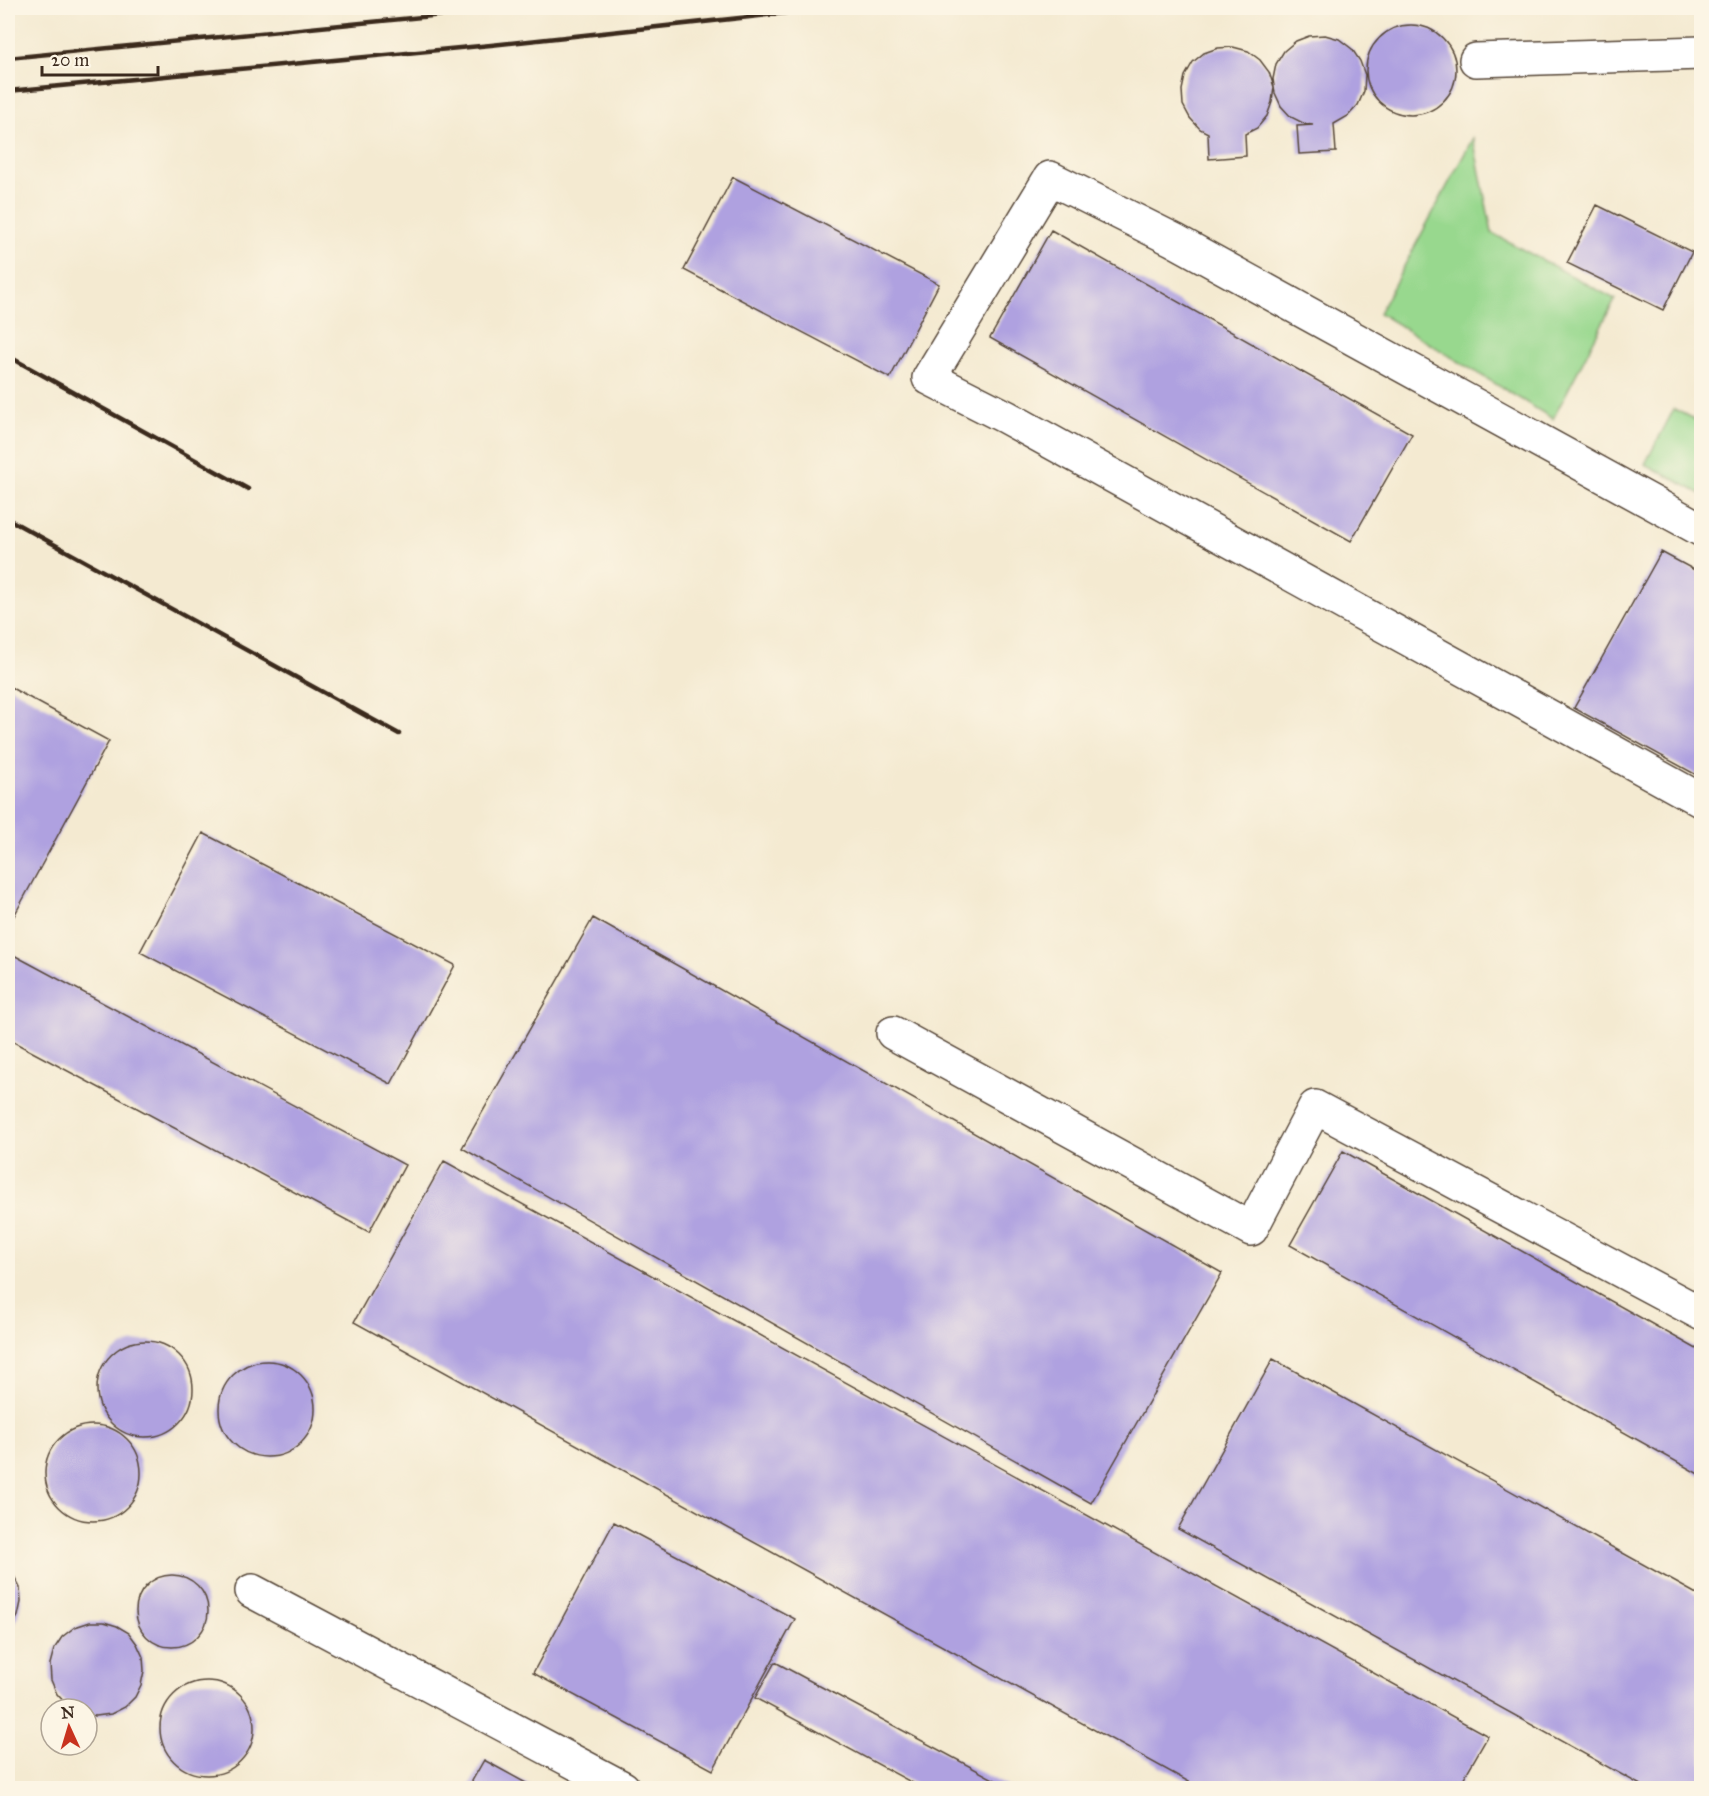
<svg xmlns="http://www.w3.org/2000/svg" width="1709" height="1796" font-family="'IM FELL Great Primer',serif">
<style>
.green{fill:#98d88e;stroke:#6a8156;stroke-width:1.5}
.building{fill:#afa1e0}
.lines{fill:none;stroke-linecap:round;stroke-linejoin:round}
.minor-casing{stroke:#574739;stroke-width:36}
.minor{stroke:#fff;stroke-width:33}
.rail{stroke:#3b2a1e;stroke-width:4.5}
</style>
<rect width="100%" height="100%" fill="#fcf5e5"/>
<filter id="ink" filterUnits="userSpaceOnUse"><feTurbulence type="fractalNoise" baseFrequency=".0167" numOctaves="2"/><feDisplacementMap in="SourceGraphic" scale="12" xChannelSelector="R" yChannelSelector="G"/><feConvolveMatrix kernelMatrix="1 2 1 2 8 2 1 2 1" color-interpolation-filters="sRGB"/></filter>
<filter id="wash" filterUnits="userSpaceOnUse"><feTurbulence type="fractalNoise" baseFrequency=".008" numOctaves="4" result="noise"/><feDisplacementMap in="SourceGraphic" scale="24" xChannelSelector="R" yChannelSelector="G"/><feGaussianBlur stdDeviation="1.35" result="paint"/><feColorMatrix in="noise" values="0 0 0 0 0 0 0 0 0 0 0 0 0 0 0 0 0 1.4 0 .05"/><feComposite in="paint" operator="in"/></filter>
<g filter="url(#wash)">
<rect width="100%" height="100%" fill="#f4ead1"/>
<path class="green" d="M1473,138L1492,233L1615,299L1553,419L1379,313Z
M1674,409L1701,423V494L1645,464Z"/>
<g id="blocks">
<path class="building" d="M1366 70a45 45 0 1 1 90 0a45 45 0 1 1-90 0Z
M1325,35L1339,39L1352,49L1360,61L1365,75L1364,91L1358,105L1348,116L1334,124L1336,152L1299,154L1297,126L1313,125L1305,124L1291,117L1281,106L1275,93L1273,79L1276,64L1284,51L1296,41L1309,36Z
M1233,47L1248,51L1260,60L1269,72L1274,87L1272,102L1267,116L1257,128L1245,134L1246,156L1209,159L1208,133L1200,129L1190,118L1183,105L1182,90L1185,76L1193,62L1204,53L1218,48Z
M733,177L939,284L890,378L684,270Z
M1597,205L1692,252L1663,310L1567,263Z
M1051,230L1412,434L1351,541L990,338Z
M1661,552L1702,574V778L1574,708Z
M8,686L109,741L8,927Z
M203,833L455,965L391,1084L140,952Z
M593,918L1222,1273L1091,1503L462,1148Z
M8,952L405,1165L369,1232L8,1039Z
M1343,1151L1702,1352V1476L1290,1245Z
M444,1161L1488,1736L1458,1788H1200L354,1322Z
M97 1389a48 48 0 1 1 96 0a48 48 0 1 1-96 0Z
M1273,1359L1702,1597V1788H1646L1178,1529Z
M219 1409a48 48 0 1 1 96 0a48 48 0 1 1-96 0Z
M45 1473a48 48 0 1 1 96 0a48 48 0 1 1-96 0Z
M614,1522L795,1619L713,1770L533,1673Z
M8,1568L14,1576L20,1588L21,1602L18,1616L8,1633Z
M136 1611a36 36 0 1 1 72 0a36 36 0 1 1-72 0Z
M90,1622H104L117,1626L129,1633L137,1644L143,1657L144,1671L141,1685L135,1697L125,1707L111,1714L96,1716L87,1715V1709H73L67,1705L57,1694L51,1680L50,1664L54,1649L62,1637L75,1627Z
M775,1662L1010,1788H922L755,1698Z
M160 1728a47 47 0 1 1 94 0a47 47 0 1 1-94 0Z
M484,1760L535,1788H468Z"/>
</g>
</g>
<g filter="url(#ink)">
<use href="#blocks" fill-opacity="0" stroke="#574739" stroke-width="1.5"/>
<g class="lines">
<g class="minor-casing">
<path id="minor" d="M1476,60L1702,53
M1702,530L1174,240L1050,178L929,378L1006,417L1702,801
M893,1033L1251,1229L1315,1107L1702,1314
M252,1591L623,1788"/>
</g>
<use href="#minor" class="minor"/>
<path class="rail" d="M8,58L513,8
M8,91L491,45L832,8
M8,356L248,489
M8,519L399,734"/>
</g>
</g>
<rect width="1709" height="1796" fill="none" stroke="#fcf5e5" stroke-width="30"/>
<g transform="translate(69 1727) rotate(356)"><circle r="28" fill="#fcf5e5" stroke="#afa495" stroke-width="1.5"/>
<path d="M0-4.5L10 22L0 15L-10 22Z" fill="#c8321e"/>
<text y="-9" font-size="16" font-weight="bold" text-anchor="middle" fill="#3b2a1e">N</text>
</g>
<path d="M42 66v9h116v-9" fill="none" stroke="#3b2a1e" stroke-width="3"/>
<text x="51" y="66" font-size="18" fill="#3b2a1e" stroke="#fcf5e5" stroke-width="4.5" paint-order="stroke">20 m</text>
</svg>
